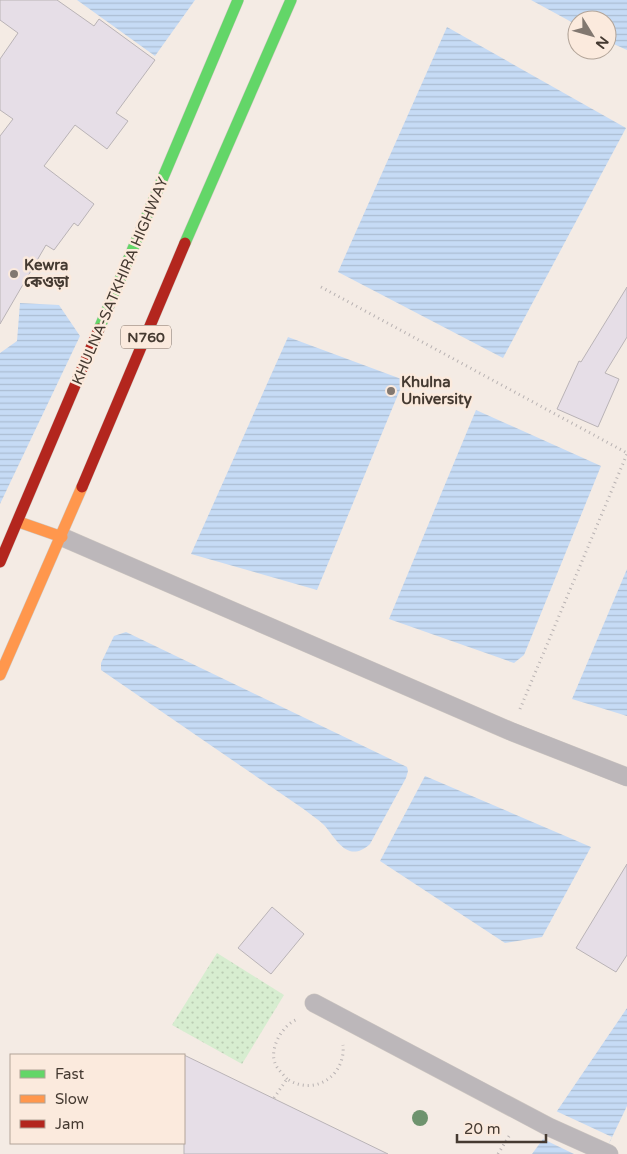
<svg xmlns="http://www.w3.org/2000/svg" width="627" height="1154" font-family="'Varela Round','Noto Sans Bengali',sans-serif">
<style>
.park{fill:url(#park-dots)}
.water{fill:url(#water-rules)}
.pier{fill:#f4ebe4}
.building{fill:#e6dee7;stroke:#b9b3b6}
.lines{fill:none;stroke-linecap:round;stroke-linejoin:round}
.lane-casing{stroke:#cfc8c2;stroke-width:19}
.fast-casing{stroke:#cfc8c2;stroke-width:12}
.slow-casing{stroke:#cfc8c2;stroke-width:12}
.jam-casing{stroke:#cfc8c2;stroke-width:12}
.path{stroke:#b8b2b2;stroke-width:3;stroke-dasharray:1 4;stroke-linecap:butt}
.lane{stroke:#bcb7ba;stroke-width:18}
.fast{stroke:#63d668;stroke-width:11}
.slow{stroke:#ff974d;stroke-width:11}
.jam{stroke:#b3261e;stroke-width:11}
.tree{fill:#6e936e}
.poi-dot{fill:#827870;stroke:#fbeadd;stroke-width:2}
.labels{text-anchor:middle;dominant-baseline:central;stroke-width:5;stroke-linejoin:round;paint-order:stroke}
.shield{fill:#fbeadd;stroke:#7c6f65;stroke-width:1}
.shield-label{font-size:14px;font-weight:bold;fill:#453a31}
.poi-label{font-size:15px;font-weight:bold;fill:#453a31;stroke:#fbeadd;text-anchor:start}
.street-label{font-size:15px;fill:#453a31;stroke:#fbeadd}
</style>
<defs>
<pattern id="park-dots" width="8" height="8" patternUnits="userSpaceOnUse" patternTransform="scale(1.25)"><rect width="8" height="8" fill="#d7edd0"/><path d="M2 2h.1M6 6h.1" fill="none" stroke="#baccb3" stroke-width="1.8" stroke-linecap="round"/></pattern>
<pattern id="water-rules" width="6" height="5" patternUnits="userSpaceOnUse" patternTransform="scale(1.25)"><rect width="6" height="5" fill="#c6dbf5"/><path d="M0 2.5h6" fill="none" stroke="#abbdd2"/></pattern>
</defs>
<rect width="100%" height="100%" fill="#f4ebe4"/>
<path class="park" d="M217,953L284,995L242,1064L172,1025Z"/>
<path class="water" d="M77,0H195L155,56Z
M531,0H627V50L607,41V20H577V25Z
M447,27L626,128L503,358L338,272Z
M20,303L59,305L80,336L0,504V353L17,341Z
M288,337L404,380L317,590L191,554Z
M476,410L601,466L524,655L514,663L389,619Z
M627,569V716L572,699Z
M126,632L407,767L408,771L406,778L370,844C348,864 337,840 324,825C319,820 311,815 305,810L101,670V663L114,636Z
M425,776L591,847L542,937L505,943L380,861Z
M627,1008V1106L604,1154H532L543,1139L557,1111Z"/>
<path class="pier" d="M556,1111L612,1137L604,1154H574L543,1139Z"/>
<path class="building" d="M0,0H57L94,26L99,19L155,60L116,113L128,121L107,149L75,125L44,166L94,204L78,226L74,223L54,250L46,245L0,324V136L13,119L0,110V59L18,33L0,20Z
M627,287V337L605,373L619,379L598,427L557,409L579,361L581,362Z
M627,864V955L616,972L576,948Z
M272,907L304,934L271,974L238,948Z
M184,1055L388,1154H184Z"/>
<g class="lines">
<g class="lane-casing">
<path id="lane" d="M62,537L510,731L627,777
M314,1003L549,1127L609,1154"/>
</g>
<g class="fast-casing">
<path id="fast" d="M185,243L291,0
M99,329L238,0"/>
</g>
<g class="slow-casing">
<path id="slow" d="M19,522L62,537
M0,675L82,487"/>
</g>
<g class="jam-casing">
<path id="jam" d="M82,487L185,243
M0,562L99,329"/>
</g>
<path class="path" d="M321,287L627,453
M520,709L627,454
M287,1079C283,1074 277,1069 275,1063C269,1048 283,1024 298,1019
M274,1098L287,1079C315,1097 346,1075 343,1045
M498,1154L511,1133"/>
<use href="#lane" class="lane"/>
<use href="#fast" class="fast"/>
<use href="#slow" class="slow"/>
<use href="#jam" class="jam"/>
</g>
<circle class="tree" cx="420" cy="1118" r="8"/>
<g class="poi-dot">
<circle cx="14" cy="274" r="5"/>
<circle cx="391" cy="391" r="5"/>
</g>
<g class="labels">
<rect class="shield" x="121" y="325.5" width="50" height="23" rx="4"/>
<g class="shield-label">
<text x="146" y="337">N760</text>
</g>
<g class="poi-label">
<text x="24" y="265">Kewra<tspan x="24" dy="17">কেওড়া</tspan></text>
<text x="401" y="382">Khulna<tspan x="401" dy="17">University</tspan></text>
</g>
<g class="street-label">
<text transform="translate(120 281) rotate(-67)">KHULNA-SATKHIRA HIGHWAY</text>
</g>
</g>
<rect x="10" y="1054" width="175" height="90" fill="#fbeadd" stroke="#b2a498"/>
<rect x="20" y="1070" width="25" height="8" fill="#63d668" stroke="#b2a498"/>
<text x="55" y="1079" font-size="15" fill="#453a31">Fast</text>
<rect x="20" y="1095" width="25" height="8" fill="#ff974d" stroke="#b2a498"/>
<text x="55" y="1104" font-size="15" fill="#453a31">Slow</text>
<rect x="20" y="1120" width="25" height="8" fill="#b3261e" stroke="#b2a498"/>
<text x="55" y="1129" font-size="15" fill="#453a31">Jam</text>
<g transform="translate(592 35) rotate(127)"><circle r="24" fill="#fbeadd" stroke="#b2a498"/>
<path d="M0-4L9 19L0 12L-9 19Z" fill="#827870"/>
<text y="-8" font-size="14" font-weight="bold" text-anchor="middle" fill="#453a31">N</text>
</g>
<path d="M457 1134v8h89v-8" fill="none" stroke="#453a31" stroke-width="2.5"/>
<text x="464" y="1134" font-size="15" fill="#453a31" stroke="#fbeadd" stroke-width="4" paint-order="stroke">20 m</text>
</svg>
